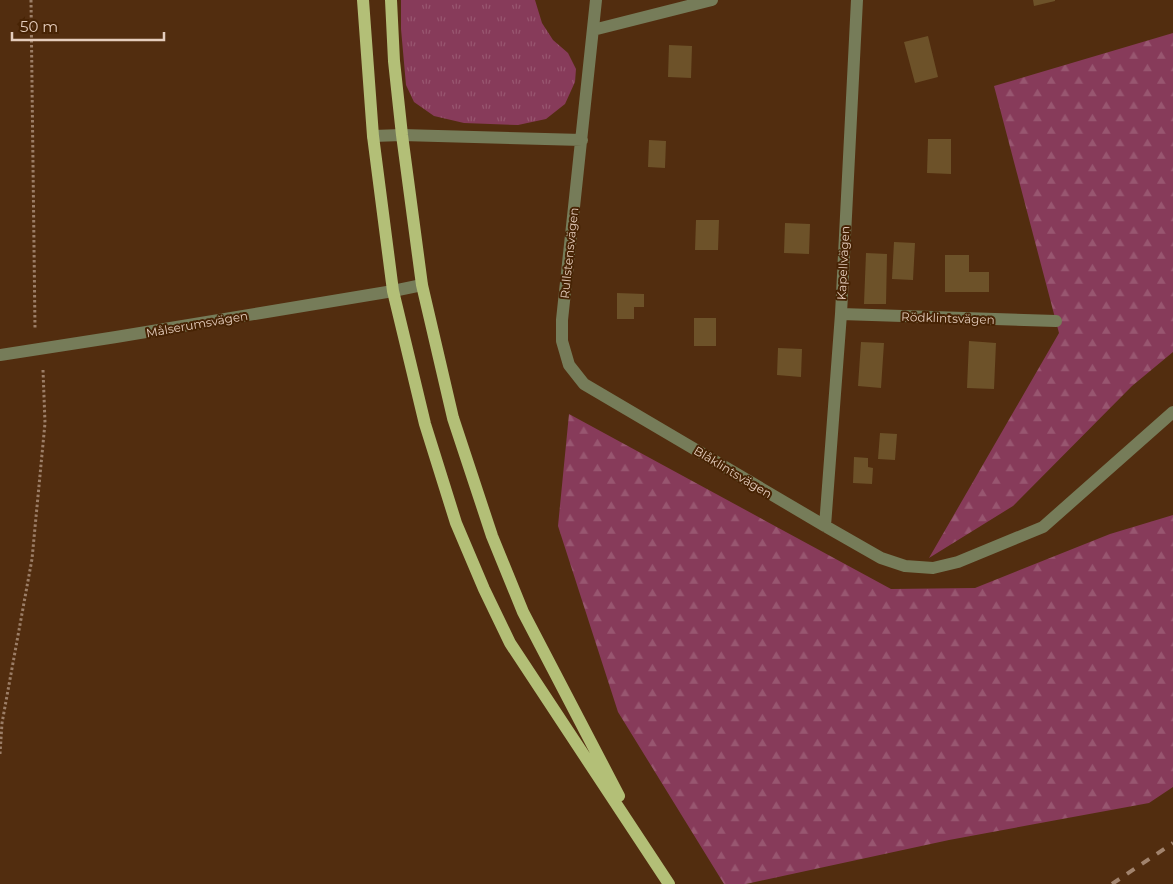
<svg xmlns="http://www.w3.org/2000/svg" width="1173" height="884" font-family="Montserrat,sans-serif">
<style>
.grass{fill:url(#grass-tufts)}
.forest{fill:url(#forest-firs)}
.building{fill:#6d5229}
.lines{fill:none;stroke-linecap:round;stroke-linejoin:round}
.path{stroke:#9c7e67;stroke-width:3;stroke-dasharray:2.5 2.5;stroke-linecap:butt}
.minor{stroke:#767c59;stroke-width:12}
.major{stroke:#b3bf77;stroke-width:12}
.rail{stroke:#a1836d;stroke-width:4;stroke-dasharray:9 9;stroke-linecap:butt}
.labels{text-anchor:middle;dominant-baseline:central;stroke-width:4;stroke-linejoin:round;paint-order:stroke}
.street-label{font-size:12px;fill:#e5cdbd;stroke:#472304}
</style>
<defs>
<pattern id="grass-tufts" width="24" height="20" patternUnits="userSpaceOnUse" patternTransform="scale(1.25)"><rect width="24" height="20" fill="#873b5a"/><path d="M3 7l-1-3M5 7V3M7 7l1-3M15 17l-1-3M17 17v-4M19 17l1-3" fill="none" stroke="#985670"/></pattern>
<pattern id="forest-firs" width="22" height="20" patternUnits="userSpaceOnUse" patternTransform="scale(1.25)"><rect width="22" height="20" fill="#873b5a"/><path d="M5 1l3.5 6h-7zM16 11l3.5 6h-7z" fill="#985670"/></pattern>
</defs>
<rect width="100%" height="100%" fill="#522d0f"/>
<path class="grass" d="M401,0H535L542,23L553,40L568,53L576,69L575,82L565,104L546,119L518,125L464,123L434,116L414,102L406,85L401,29Z"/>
<path class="forest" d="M1173,33V352L1132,386L1013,506L929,558L1059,333L994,86Z
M569,414L891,589L975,588L1110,534L1173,515V787L1149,803L949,840L746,884H724L618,712L558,526Z"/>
<path class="building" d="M1033,0H1055V1L1034,6Z
M928,36L938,77L915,83L904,42Z
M669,45L692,46L691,78L668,77Z
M928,139H951V174L927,173Z
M649,140L666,141L665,168L648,167Z
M696,220H719L718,250H695Z
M785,223L810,224L809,254L784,253Z
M894,242L915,243L913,280L892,279Z
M866,253L887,254L886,304H864Z
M945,255H969V272H989V292H945Z
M617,293L644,294V307H634V319H617Z
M694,318H716V346H694Z
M969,341L996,343L994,389L967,388Z
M861,342L884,343L881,388L858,386Z
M778,348L802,349L801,377L777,375Z
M880,433L897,434L895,460L878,459Z
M854,457L868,458V467L873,468L872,484L853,483Z"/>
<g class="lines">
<path class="path" d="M31,0L35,329
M0,754L2,723L32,559L45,423L43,370"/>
<path class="minor" d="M596,0L562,320V341L569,365L584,384L825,526L881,558L905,566L933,568L958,562L1043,527L1173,412
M593,30L712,0
M373,136L402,135L582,140
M841,314L1056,321
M0,355L116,337L393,291L422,285
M825,526L841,314L857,0"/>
<path class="major" d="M363,0L373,136L393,291L425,424L456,523L484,589L510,643L669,884
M391,0L394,61L402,135L422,285L453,418L492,536L523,612L619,796"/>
<path class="rail" d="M1112,884L1173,843"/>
</g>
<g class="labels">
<g class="street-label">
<text transform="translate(569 253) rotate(-84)">Rullstensvägen</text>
<text transform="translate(843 263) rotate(-87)">Kapellvägen</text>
<text transform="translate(948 318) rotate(2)">Rödklintsvägen</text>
<text transform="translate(197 324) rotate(-10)">Målserumsvägen</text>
<text transform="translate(733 472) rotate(31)">Blåklintsvägen</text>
</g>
</g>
<path d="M12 32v8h152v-8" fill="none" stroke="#e5cdbd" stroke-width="2.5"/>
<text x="20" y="32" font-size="15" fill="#e5cdbd" stroke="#472304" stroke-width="4" paint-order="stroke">50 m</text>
</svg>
